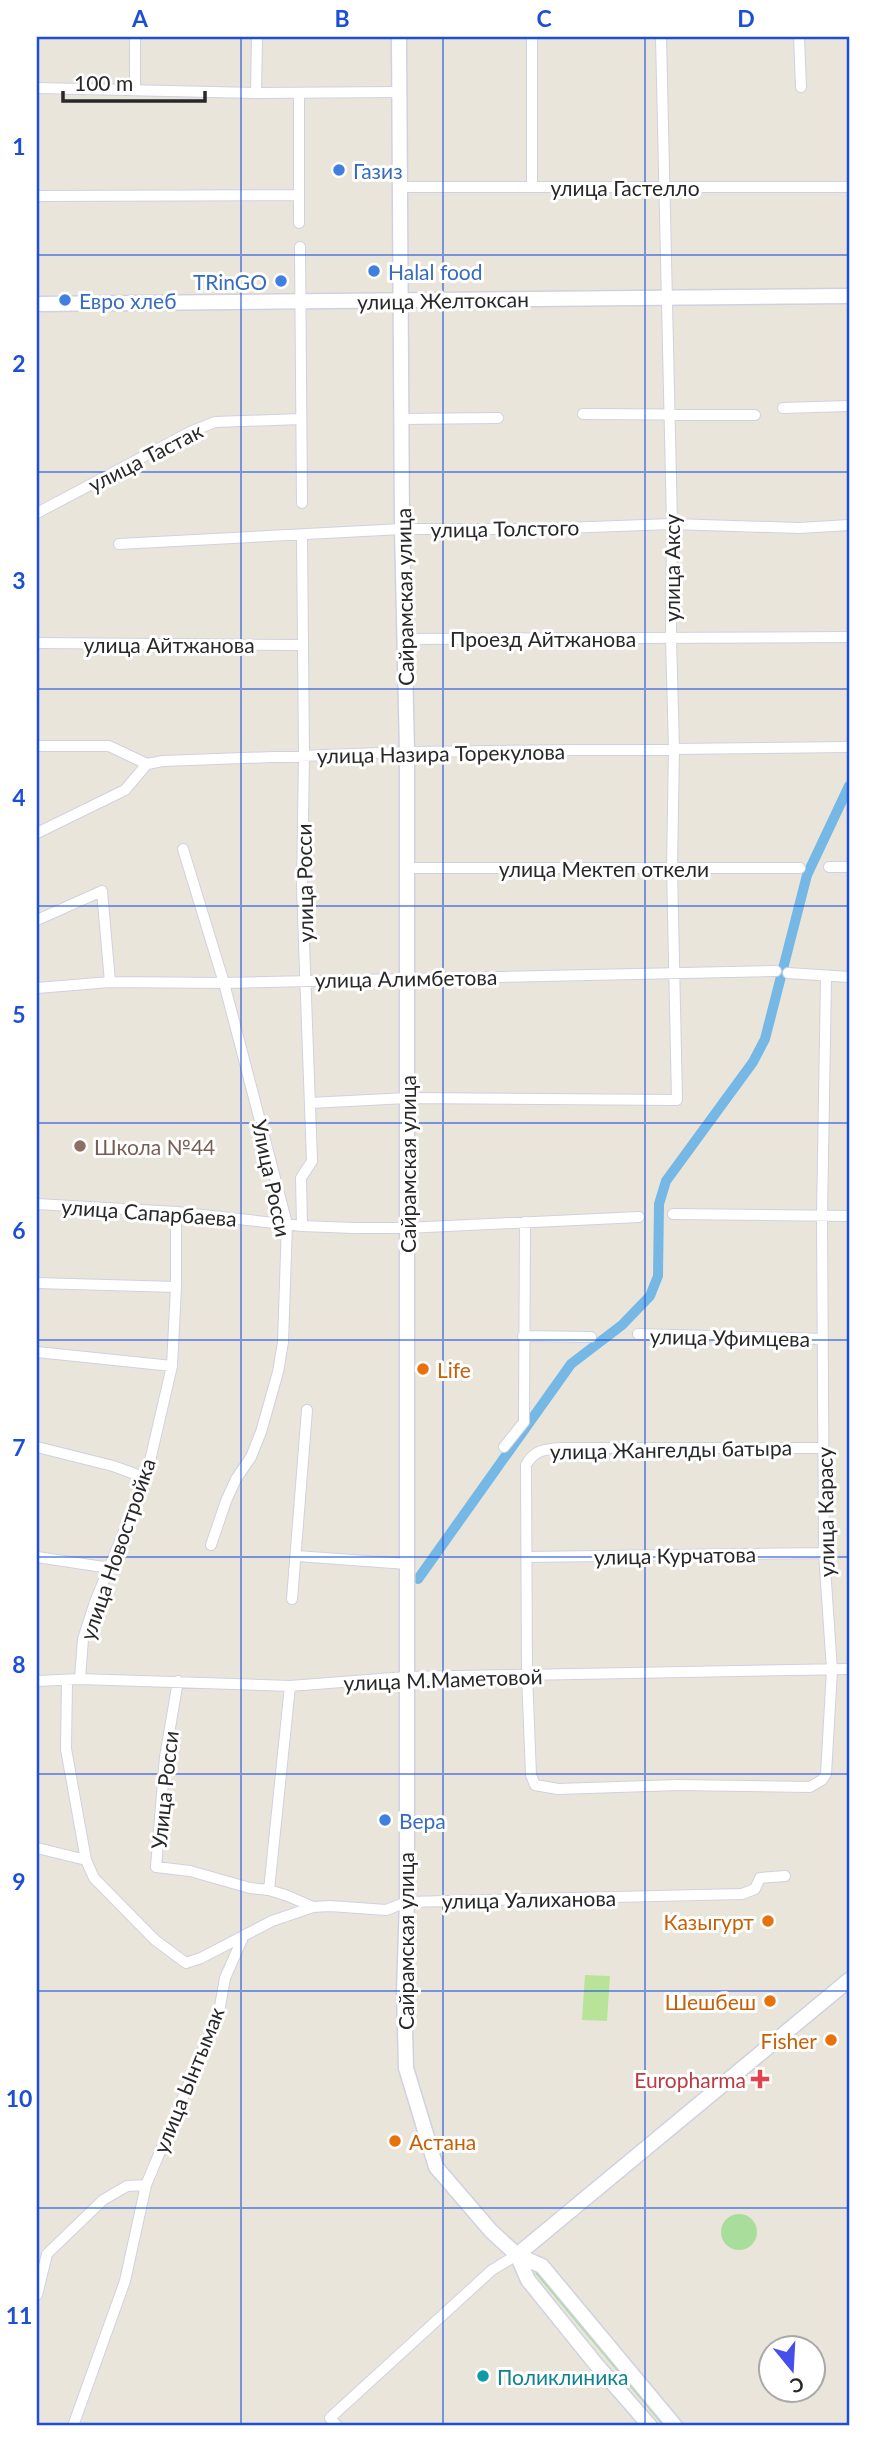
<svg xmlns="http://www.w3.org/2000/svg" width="886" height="2463" font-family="Lato,sans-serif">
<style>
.green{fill:#a8dd9b}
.pitch{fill:#b9e398}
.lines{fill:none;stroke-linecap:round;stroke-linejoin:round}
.canal{stroke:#75b8e5;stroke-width:10}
.street-casing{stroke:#d0d1e0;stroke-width:12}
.secondary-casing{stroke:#d0d1e0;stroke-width:17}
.street{stroke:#fff;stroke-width:10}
.secondary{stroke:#fff;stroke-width:14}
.grid{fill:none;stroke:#1d4ed8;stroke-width:2;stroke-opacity:0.55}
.shop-dot{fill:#3f7fe0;stroke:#fff;stroke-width:2.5}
.education-dot{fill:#8d6e63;stroke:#fff;stroke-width:2.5}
.food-dot{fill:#e8710a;stroke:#fff;stroke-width:2.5}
.health-dot{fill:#e0444e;stroke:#fff;stroke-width:2.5}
.culture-dot{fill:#0f9aa8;stroke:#fff;stroke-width:2.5}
.labels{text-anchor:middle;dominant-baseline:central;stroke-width:6;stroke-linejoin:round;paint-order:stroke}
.shop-label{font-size:21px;fill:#366cbe;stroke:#fff;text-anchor:start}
.street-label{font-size:21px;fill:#282828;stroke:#fff}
.education-label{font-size:21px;fill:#785e54;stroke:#fff;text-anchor:start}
.food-label{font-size:21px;fill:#c56008;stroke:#fff;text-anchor:end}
.health-label{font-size:21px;fill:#be3a42;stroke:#fff;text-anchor:end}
.culture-label{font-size:21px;fill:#0d838f;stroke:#fff;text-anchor:start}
.neatline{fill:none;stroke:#1d4ed8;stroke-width:2.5}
.grid-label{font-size:23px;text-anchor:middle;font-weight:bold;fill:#1d4ed8}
</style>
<rect width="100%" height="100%" fill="#eae5db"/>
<path class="green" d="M721 2232a18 18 0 1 1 36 0a18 18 0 1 1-36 0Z
M538,2270L668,2426H663L535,2273Z"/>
<path class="pitch" d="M585,1975L610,1976L607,2021L582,2020Z"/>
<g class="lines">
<path class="canal" d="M418,1579L571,1364L622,1325L650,1296L658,1276L659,1204L666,1181L753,1062L765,1039L807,875L849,786"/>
<g class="street-casing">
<path id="street" d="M532,37V187
M799,37L801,87
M37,88L256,93L400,92
M135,90V37
M256,93L257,37
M299,93V223
M401,187H849
M37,196L299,195
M300,247L302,503
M783,408L849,406
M583,414L755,415
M401,419L498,418
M37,513L190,432L215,422L301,419
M302,536L304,755L302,888L312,1161L301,1178L302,1226
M119,544L402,529H536L672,524L799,528L849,525
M405,639L849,637
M37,643L301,645
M37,746H109L147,764L163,761L407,752L849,747
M37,833L125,790L147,764
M183,849L224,983L287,1224L283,1342L278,1372L261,1432L251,1457L236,1479L226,1501L211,1545
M829,867H849
M407,868H800
M37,920L102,891L110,982
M788,973L849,977
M37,988L110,982L224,983L776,971
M310,1103L407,1098L677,1100L672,868L674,749L671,638L672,524L661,37
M37,1204L176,1212L302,1226L354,1228H406L639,1217
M673,1214L849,1216
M37,1283L176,1287
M638,1334L823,1339
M523,1336L591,1337
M37,1352L172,1366
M37,1447L113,1466L146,1478
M504,1447L524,1422L525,1222
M823,1448H561C545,1449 534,1450 526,1465L527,1675L531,1775L535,1785L558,1789L678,1785L810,1787L822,1780L826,1774L832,1670L824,1553L822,1217L826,977
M297,1556L407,1564
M37,1557L110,1568
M527,1557L824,1553
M292,1599L307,1410
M80,1679L83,1639L95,1602L146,1478L172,1366L176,1287V1212
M37,1681L80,1679L290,1686L406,1677L849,1669
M67,1681L66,1749L86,1860L94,1878L155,1940L186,1963L201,1958L272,1921L313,1907L330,1906L386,1910L407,1902L742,1894L755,1889L760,1878L785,1876
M178,1681L165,1757L156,1867L190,1871L250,1888L269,1890
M290,1686L269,1890L288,1896L313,1907
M37,1848L86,1860
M37,2295L47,2254L103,2200L127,2186L146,2185
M73,2426L125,2281L146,2185L219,2012L225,1978L244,1935
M337,2426L330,2418L492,2270L517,2255"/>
</g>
<g class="secondary-casing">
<path id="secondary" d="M399,37L402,529L407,752V1902L404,1991L406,2068L436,2167L491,2231L517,2255L542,2266L675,2426
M37,304L849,296
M517,2255L849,1980
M517,2255L528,2280L595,2363L650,2426"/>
</g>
<use href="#street" class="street"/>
<use href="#secondary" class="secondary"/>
</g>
<path class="grid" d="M241,37V2426M443,37V2426M645,37V2426M37,255H849M37,472H849M37,689H849M37,906H849M37,1123H849M37,1340H849M37,1557H849M37,1774H849M37,1991H849M37,2208H849"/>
<g class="shop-dot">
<circle cx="339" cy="170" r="7"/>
<circle cx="374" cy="271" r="7"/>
<circle cx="281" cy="281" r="7"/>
<circle cx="65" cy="300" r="7"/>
<circle cx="385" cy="1820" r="7"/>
</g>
<circle class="education-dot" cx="80" cy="1146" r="7"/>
<g class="food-dot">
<circle cx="423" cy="1369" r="7"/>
<circle cx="768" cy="1921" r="7"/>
<circle cx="770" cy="2001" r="7"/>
<circle cx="831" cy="2040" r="7"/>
<circle cx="395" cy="2141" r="7"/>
</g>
<path class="health-dot" d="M756.5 2068.5h7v7h7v7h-7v7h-7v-7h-7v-7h7z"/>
<circle class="culture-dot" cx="483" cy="2376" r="7"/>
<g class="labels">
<g class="shop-label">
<text x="353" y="170">Газиз</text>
<text x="388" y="271">Halal food</text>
<text x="267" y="281" text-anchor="end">TRinGO</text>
<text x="79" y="300">Евро хлеб</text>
<text x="399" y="1820">Вера</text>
</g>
<g class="street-label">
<text x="625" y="187">улица Гастелло</text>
<text transform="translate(443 300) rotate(-1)">улица Желтоксан</text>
<text transform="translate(145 457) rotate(-27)">улица Тастак</text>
<text transform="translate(505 528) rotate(-1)">улица Толстого</text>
<text transform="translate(671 568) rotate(-90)">улица Аксу</text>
<text transform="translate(404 597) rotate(-91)">Сайрамская улица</text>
<text x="543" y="638">Проезд Айтжанова</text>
<text x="169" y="644">улица Айтжанова</text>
<text transform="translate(441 753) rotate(-1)">улица Назира Торекулова</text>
<text x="604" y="868">улица Мектеп откели</text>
<text transform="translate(304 883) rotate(-91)">улица Росси</text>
<text transform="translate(406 978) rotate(-1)">улица Алимбетова</text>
<text transform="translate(407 1164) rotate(-90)">Сайрамская улица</text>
<text transform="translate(272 1178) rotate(78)">Улица Росси</text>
<text transform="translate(149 1212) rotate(4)">улица Сапарбаева</text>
<text transform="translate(730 1337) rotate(1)">улица Уфимцева</text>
<text transform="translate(671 1449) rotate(-1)">улица Жангелды батыра</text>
<text transform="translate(825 1512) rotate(-91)">улица Карасу</text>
<text transform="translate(117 1549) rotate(-71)">улица Новостройка</text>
<text transform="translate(675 1555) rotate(-1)">улица Курчатова</text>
<text transform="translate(443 1679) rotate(-2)">улица М.Маметовой</text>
<text transform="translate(164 1790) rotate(-84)">Улица Росси</text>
<text transform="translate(529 1899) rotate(-1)">улица Уалиханова</text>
<text transform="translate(405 1941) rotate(-90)">Сайрамская улица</text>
<text transform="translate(188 2080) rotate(-68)">улица Ынтымак</text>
</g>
<g class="education-label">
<text x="94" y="1146">Школа №44</text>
</g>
<g class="food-label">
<text x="437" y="1369" text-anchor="start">Life</text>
<text x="754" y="1921">Казыгурт</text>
<text x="756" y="2001">Шешбеш</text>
<text x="817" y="2040">Fisher</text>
<text x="409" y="2141" text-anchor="start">Астана</text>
</g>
<g class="health-label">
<text x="746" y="2079">Europharma</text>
</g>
<g class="culture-label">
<text x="497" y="2376">Поликлиника</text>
</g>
</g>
<rect width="886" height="2463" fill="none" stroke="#ffffff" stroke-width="77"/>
<g transform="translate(792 2369) rotate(162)"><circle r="33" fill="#ffffff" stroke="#a9a9a9" stroke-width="2"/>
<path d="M0-5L12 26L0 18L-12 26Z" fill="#464eec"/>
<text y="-10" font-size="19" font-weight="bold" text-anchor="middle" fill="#282828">С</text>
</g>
<path d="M63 91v10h142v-10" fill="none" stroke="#282828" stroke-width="3.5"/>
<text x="74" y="91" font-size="21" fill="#282828" stroke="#ffffff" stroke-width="5" paint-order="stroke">100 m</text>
<rect x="38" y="38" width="810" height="2386" class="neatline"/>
<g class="grid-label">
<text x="140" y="27">A</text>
<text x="342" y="27">B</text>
<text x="544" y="27">C</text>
<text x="746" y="27">D</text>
<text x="19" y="155">1</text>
<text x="19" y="372">2</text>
<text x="19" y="589">3</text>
<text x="19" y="806">4</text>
<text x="19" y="1023">5</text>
<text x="19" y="1239">6</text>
<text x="19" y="1456">7</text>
<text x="19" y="1673">8</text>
<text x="19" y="1890">9</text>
<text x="19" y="2107">10</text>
<text x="19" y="2324">11</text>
</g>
</svg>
